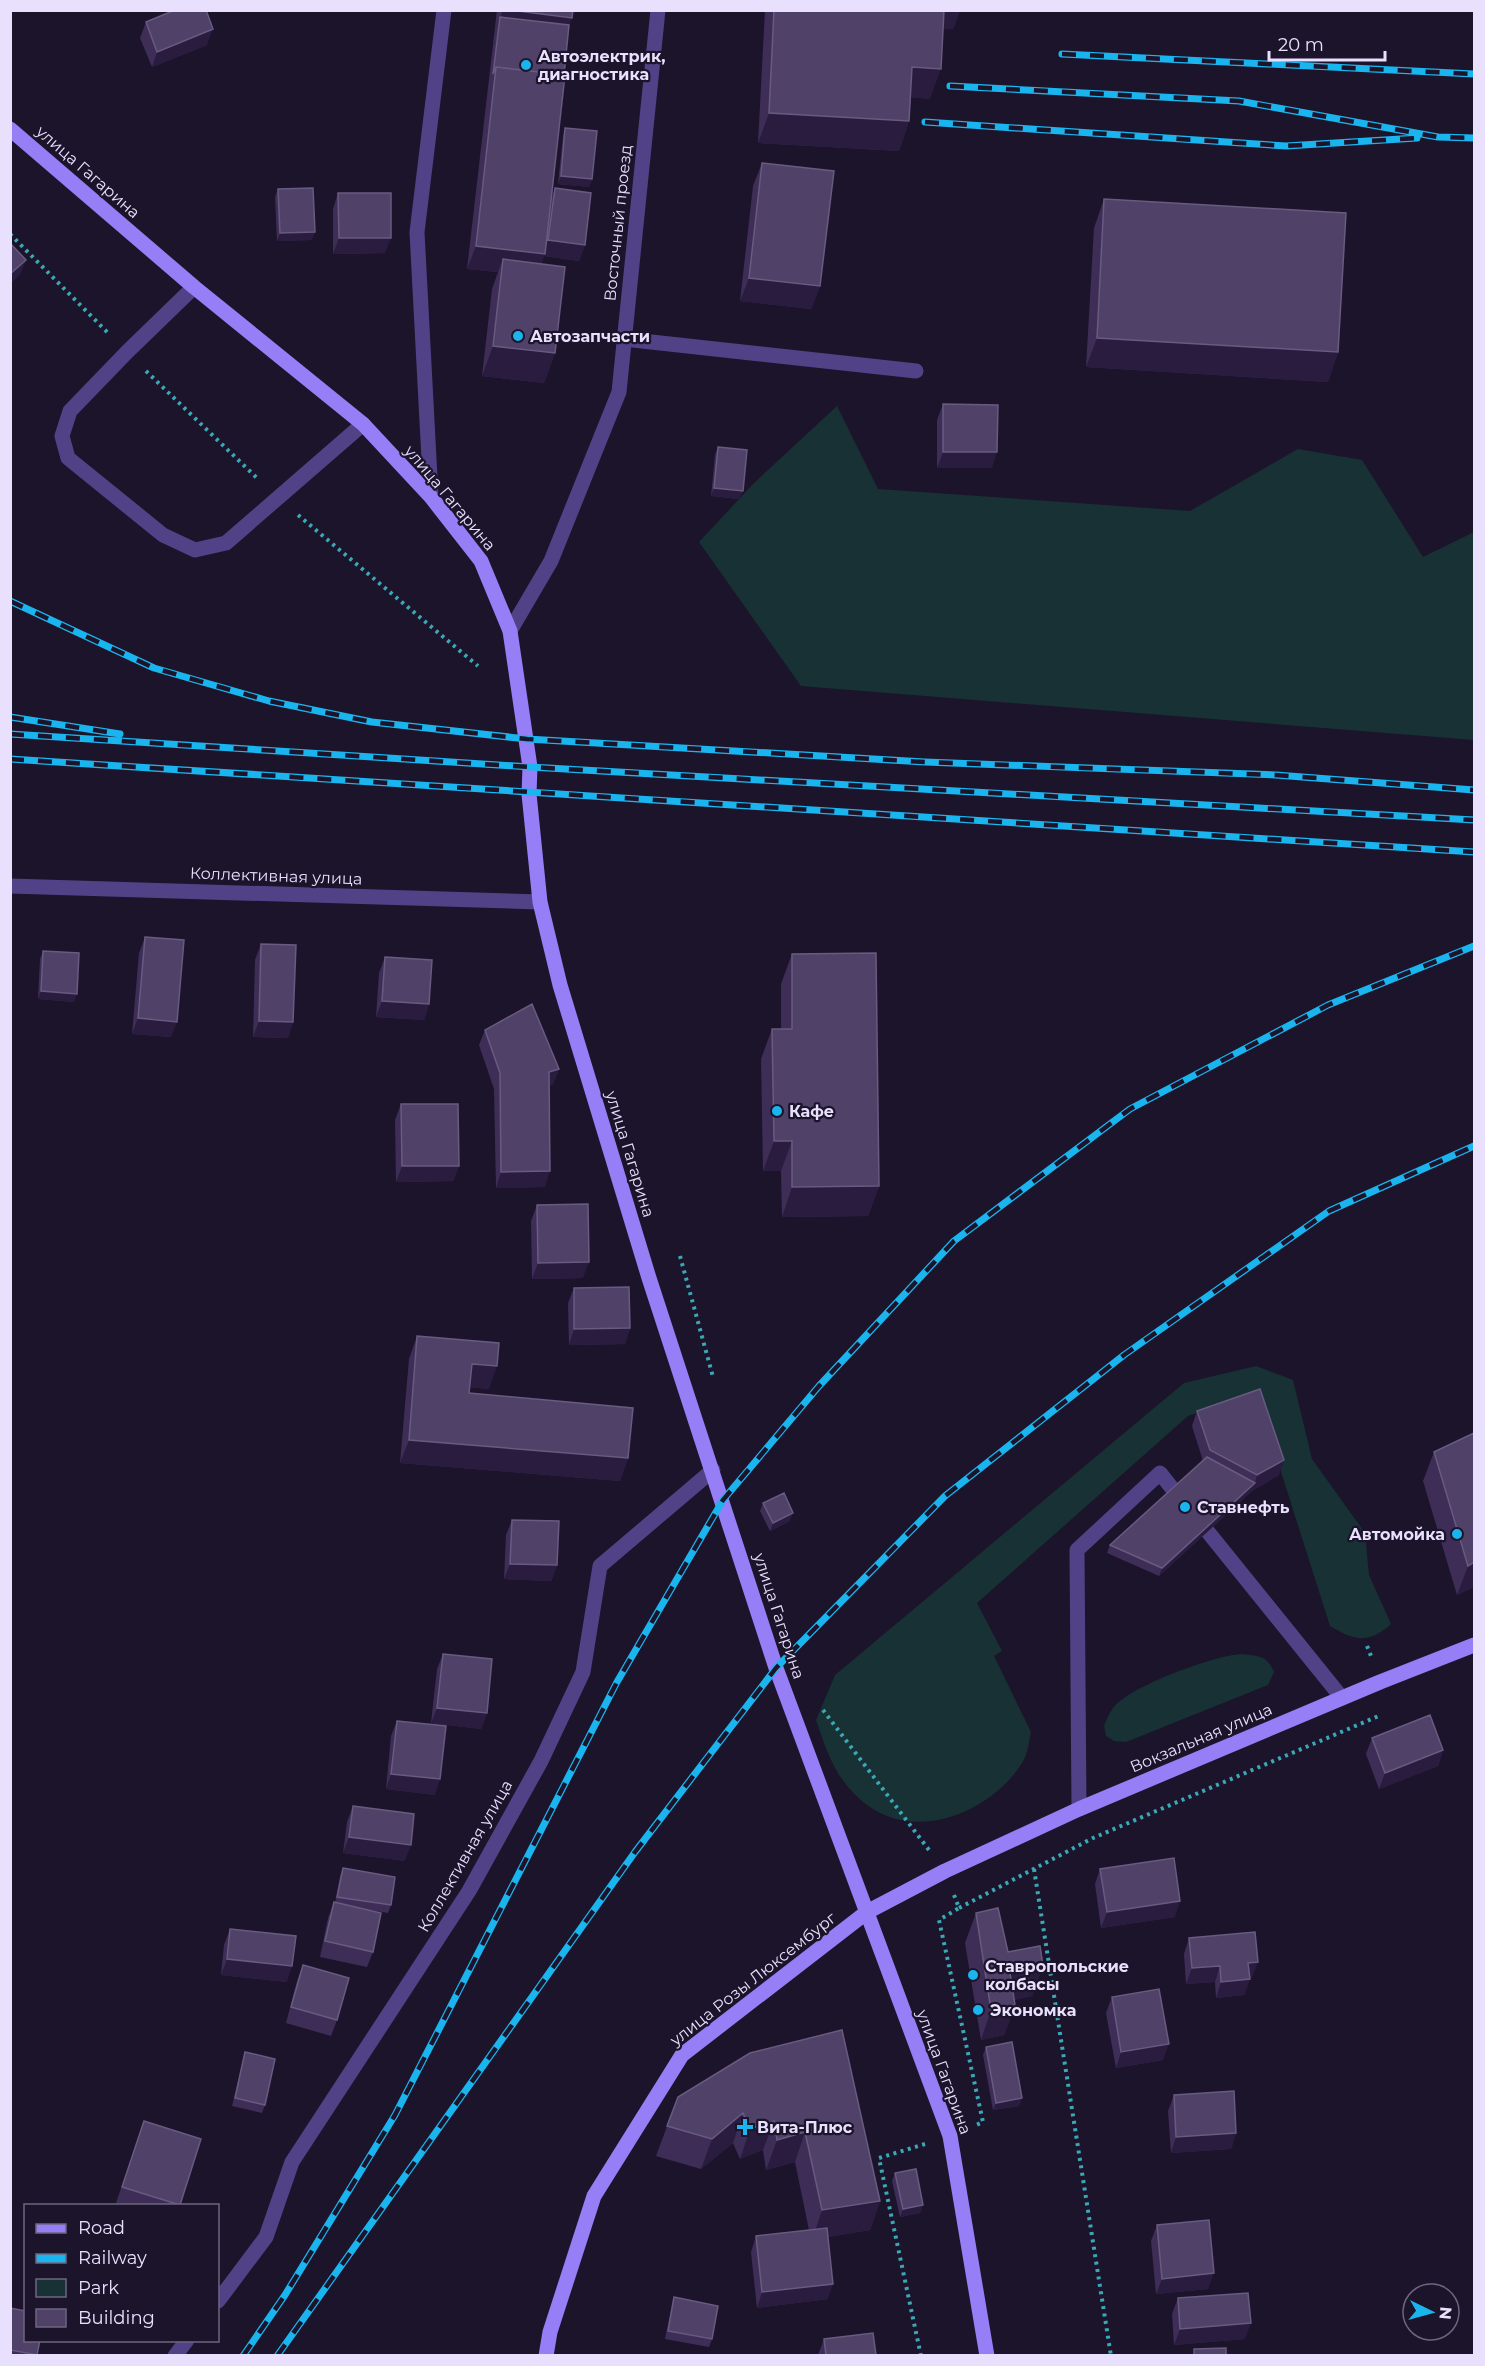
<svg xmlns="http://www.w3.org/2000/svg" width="1485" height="2366" font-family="Montserrat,sans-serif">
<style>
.green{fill:#173135}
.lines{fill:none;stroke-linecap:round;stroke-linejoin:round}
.path{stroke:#3aa9b7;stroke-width:4;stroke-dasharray:3 4.5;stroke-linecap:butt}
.service{stroke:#514287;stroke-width:15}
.minor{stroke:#514287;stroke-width:15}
.secondary{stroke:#957ef6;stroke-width:15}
.rail-casing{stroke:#1ab5ef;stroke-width:7}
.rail{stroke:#1c142b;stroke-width:4.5;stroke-dasharray:14;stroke-linecap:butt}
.wall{fill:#3e2e57}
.shaded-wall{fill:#291c3e}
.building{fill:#504169;stroke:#685a80;stroke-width:1.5}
.poi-dot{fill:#1ab5ef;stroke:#1c142b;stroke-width:2}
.labels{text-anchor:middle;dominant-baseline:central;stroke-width:4.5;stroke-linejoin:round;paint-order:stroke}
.poi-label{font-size:16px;font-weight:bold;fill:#e8e0fd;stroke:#1c142b;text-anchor:start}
.street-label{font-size:16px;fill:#e8e0fd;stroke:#1c142b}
</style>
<rect width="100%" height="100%" fill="#1c142b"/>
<path class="green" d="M837,406L878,489L1190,511L1298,449L1362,460L1423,557L1474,532V740L801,686L699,542L754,483Z
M1256,1366L1293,1380L1312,1459L1365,1533L1369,1575L1391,1624C1369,1644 1355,1641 1330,1626L1256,1393L1188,1416L977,1603L1002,1651L994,1656L1031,1732C1029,1741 1028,1754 1022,1763C992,1811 918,1843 867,1805C836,1781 828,1755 816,1720L835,1675L1184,1383Z
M1241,1654C1258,1656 1267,1655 1274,1672L1268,1685L1126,1742L1114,1741L1106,1736L1104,1725C1107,1720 1109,1713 1113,1708C1130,1686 1213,1656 1241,1654Z"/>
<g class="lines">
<path class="path" d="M10,234L109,334
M146,371L259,480
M298,515L478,666
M680,1256L713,1377
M1367,1646L1371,1656
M823,1710L929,1850
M1034,1869L1111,2356
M954,1895L959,1908L939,1920L983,2122L974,2126
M959,1908L1093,1838L1381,1715
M921,2356L879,2158L925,2144"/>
<path class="service" d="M194,287L127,352L70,411L62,436L68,458L163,535L195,550L226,543L363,424
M624,339L916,371
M431,497L417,232L444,10
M1208,1532L1342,1698
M1079,1809L1077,1550L1160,1473L1175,1492"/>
<path class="minor" d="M510,631L551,561L619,392L658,10
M10,886L540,902
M218,2301L266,2237L292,2162L469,1891L541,1761L583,1672L600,1566L713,1470
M175,2356L187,2340"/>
<path class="secondary" d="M10,129L194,287L363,424L431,497L481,561L510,631L530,767L529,794L540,902L560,985L649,1278L776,1668L950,2136L987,2356
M546,2356L550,2332L594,2196L682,2055L867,1912L945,1871L1079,1809L1380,1682L1474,1645"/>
<g class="rail-casing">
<path id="rail" d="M1062,54L1474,74
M950,86L1239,101L1438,137L1474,138
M925,122L1286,146L1417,138
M10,601L154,668L269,701L372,722L527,739L925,762L1276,775L1474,790
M10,717L120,734
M10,734L530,767L1474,820
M10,759L1474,852
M243,2356L285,2295L395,2115L617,1682L723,1500L819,1386L954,1241L1130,1109L1328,1005L1474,946
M277,2356L635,1852L776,1668L945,1496L1124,1355L1329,1211L1474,1146"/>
</g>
<use href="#rail" class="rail"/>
</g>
<path class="wall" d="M497,10H573L569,25L564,75L552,197L555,188L585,245L579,261L544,256L541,264L555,353L544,383L482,376L492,289L498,272L467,269Z
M765,10H960L953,29L943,28L930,99L911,97L909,121L899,151L758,143Z
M146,22L207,45L152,67L140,38Z
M565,128L592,179L589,187L558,184L563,136Z
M762,163L820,286L811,309L740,301L753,186Z
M278,189L312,240L277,241L275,197Z
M338,193L385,253L333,254V209Z
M1104,199L1338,352L1328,382L1086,367L1094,228Z
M943,404L992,468H937V420Z
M718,447L740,499L711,496L715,455Z
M145,937L171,1037L132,1034L139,953Z
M261,944L293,1022L288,1038L253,1037L255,960Z
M43,951L74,1002L38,999L40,959Z
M792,954L879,1186L868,1216L782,1217L781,1171H763L761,1059L772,1029H781V984Z
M385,957L429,1004L424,1020L376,1017L379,973Z
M485,1030L559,1069L553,1084L549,1086L545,1187L496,1188L494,1089L479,1045Z
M401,1104L459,1166L453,1181L396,1182L395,1120Z
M537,1205L583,1278L532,1279L531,1221Z
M574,1288L630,1328L625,1344L569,1345L568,1303Z
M417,1336L489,1389L469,1387V1393L628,1458L620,1481L400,1463L409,1359Z
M1197,1411L1279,1475L1252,1491L1159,1576L1107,1553L1110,1545L1203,1461L1192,1426Z
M1434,1452L1474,1587L1457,1595L1423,1481Z
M763,1503L790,1521L770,1531L760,1511Z
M512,1520L557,1565L551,1581L504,1579L506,1535Z
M443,1654L487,1713L481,1729L431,1723L437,1669Z
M397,1721L435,1795L386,1789L391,1736Z
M1372,1738L1443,1750L1438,1766L1379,1789L1366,1754Z
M353,1806L405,1861L343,1853L347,1822Z
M343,1868L391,1905L388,1913L370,1910L373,1952L367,1967L320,1957L328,1918L334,1902L335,1903L340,1876Z
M1100,1869L1175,1917L1101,1928L1095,1884Z
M976,1913L1008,1952L1043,1966L1032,1996L1014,2000L1015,2005L1004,2035L981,2040L965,1943Z
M230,1929L287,1982L221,1975L224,1945Z
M1189,1938L1252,1978H1250L1244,1995L1216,1998L1215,1982L1186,1984L1184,1954Z
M303,1965L337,2020L331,2036L286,2023L297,1981Z
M1112,1997L1163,2060L1116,2068L1106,2013Z
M986,2047L1022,2098L1019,2106L993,2110L983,2055Z
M245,2052L265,2105L262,2113L232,2106L243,2060Z
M750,2053L880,2201L870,2230L828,2237V2299L757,2308L751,2252L756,2236L809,2230L795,2162L766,2170L763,2150L740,2159L733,2143L701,2169L656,2156L678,2097Z
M1174,2095L1236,2133L1231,2149L1171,2153L1168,2111Z
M144,2121L180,2205H125L116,2203Z
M895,2173L923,2205L920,2213L900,2217L892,2181Z
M1157,2225L1208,2289L1156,2294L1151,2241Z
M674,2297L712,2339L709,2347L665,2339L672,2305Z
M1178,2298L1245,2339L1174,2345L1172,2314Z
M10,2308L40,2340L37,2355H10Z
M824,2339L876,2355H818Z"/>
<path class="shaded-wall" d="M503,10H510L572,18L564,41L500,17L494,33Z
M878,10H960L953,29L872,26Z
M213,29L207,45L152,67L157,52Z
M912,67L941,69L930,99L901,97Z
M769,113L909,121L899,151L758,143Z
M561,176L592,179L589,187L558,184Z
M315,232L312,240L277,241L280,233Z
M339,238H391L385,253L333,254Z
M548,240L585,245L579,261L544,256L537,277L503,259L498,272L467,269L476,246L543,253Z
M26,260L20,275L10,284V274Z
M749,278L820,286L811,309L740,301Z
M1097,338L1338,352L1328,382L1086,367Z
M493,346L555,353L544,383L482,376Z
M943,452H997L992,468H937Z
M714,488L743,491L740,499L711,496Z
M41,991L77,994L74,1002L38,999Z
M382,1001L429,1004L424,1020L376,1017Z
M138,1018L177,1022L171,1037L132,1034Z
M259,1021L293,1022L288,1038L253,1037Z
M559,1069L553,1084L543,1088L549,1072Z
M774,1141H792L781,1171H763Z
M402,1166H459L453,1181L396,1182Z
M550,1171L545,1187L496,1188L501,1172Z
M879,1186L868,1216L782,1217L792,1187Z
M589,1262L583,1278L532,1279L538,1263Z
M630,1328L625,1344L569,1345L574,1329Z
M472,1364L497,1366L489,1389L464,1387Z
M409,1440L628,1458L620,1481L400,1463Z
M1284,1460L1279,1475L1252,1491L1159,1576L1162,1568L1255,1483L1257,1475Z
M793,1513L790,1521L770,1531L773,1523Z
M1474,1562V1587L1457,1595L1468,1566Z
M510,1564L557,1565L551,1581L504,1579Z
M437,1708L487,1713L481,1729L431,1723Z
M1443,1750L1438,1766L1379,1789L1385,1773Z
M391,1774L440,1779L435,1795L386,1789Z
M349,1837L411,1845L405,1861L343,1853Z
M1180,1901L1175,1917L1101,1928L1107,1912Z
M227,1959L292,1966L287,1982L221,1975Z
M1258,1962L1252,1978L1242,1979L1248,1963Z
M1043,1966L1032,1996L999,2003L1010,1973Z
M1220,1966L1215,1982L1186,1984L1192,1968Z
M1250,1979L1244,1995L1216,1998L1221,1982Z
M1015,2005L1004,2035L981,2040L991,2010Z
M1169,2044L1163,2060L1116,2068L1121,2052Z
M1022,2098L1019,2106L993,2110L996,2103Z
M743,2113L733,2143L701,2169L712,2139Z
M774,2121L763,2150L740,2159L750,2129Z
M805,2132L795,2162L766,2170L777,2140Z
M1236,2133L1231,2149L1171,2153L1176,2137Z
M880,2201L870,2230L812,2240L822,2210Z
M923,2205L920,2213L900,2217L903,2209Z
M1214,2273L1208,2289L1156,2294L1162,2279Z
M833,2284L828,2299L757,2308L762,2292Z
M1251,2323L1245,2339L1174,2345L1180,2329Z"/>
<path class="building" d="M175,10H206L213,29L157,52L146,22Z
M510,10H573L572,18Z
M774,10H944L941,69L912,67L909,121L769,113Z
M500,17L569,25L564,75L496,67L493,74Z
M496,67L565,75L545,254L476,246Z
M565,128L597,131L592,179L561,176Z
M762,163L834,171L820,286L749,278Z
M313,188L315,232L280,233L278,189Z
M555,188L591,193L585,245L548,240Z
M338,193H391V238H339Z
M1104,199L1346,213L1338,352L1097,338Z
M10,243L26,260L10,274Z
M503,259L565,267L555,353L493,346Z
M943,404L998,405L997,452H943Z
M718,447L747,450L743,491L714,488Z
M145,937L184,940L177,1022L138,1018Z
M261,944L296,945L293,1022L259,1021Z
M43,951L79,953L77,994L41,991Z
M876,953L879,1186L792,1187V1141H774L772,1029H792V954Z
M385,957L432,960L429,1004L382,1001Z
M532,1004L559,1069L549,1072L550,1171L501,1172L500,1073L485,1030Z
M401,1104H458L459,1166H402Z
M588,1204L589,1262L538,1263L537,1205Z
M629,1287L630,1328L574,1329V1288Z
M417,1336L499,1343L497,1366L472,1364L469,1393L633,1408L628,1458L409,1440Z
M1260,1389L1284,1460L1257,1475L1210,1450L1197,1411Z
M1474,1433V1562L1468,1566L1434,1452Z
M1207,1457L1255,1483L1162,1568L1110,1545Z
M784,1493L793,1513L773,1523L763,1503Z
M512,1520L559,1521L557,1565L510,1564Z
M443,1654L492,1659L487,1713L437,1708Z
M1430,1715L1443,1750L1385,1773L1372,1738Z
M397,1721L446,1726L440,1779L391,1774Z
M353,1806L414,1814L411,1845L349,1837Z
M1174,1858L1180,1901L1107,1912L1100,1869Z
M343,1868L395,1877L391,1905L337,1897Z
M334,1902L381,1913L373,1952L325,1941Z
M998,1908L1008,1952L1040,1946L1043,1966L1010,1973L1015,2005L991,2010L976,1913Z
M230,1929L296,1936L292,1966L227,1959Z
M1255,1932L1258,1962L1248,1963L1250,1979L1221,1982L1220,1966L1192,1968L1189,1938Z
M303,1965L349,1978L337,2020L291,2007Z
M1159,1989L1169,2044L1121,2052L1112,1997Z
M842,2030L880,2201L822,2210L805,2132L777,2140L774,2121L750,2129L743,2113L712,2139L667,2126L678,2097L750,2053Z
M1012,2042L1022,2098L996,2103L986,2047Z
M245,2052L275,2059L265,2105L235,2098Z
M1234,2091L1236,2133L1176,2137L1174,2095Z
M144,2121L201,2139L180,2205L122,2187Z
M916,2169L923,2205L903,2209L895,2173Z
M1209,2220L1214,2273L1162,2279L1157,2225Z
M827,2228L833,2284L762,2292L756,2236Z
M1248,2293L1251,2323L1180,2329L1178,2298Z
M674,2297L718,2306L712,2339L668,2331Z
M10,2308L26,2311V2340H40L37,2355L10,2350Z
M873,2333L876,2355H826L824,2339Z
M1226,2348V2355H1194V2349Z"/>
<g class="poi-dot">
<circle cx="526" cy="65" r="6"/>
<circle cx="518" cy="336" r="6"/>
<circle cx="777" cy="1111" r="6"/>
<circle cx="1185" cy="1507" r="6"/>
<circle cx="1457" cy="1534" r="6"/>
<circle cx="973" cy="1975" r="6"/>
<circle cx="978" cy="2010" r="6"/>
<path d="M742 2118h6v6h6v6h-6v6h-6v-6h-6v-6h6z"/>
</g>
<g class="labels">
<g class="poi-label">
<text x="538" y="56">Автоэлектрик,<tspan x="538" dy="18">диагностика</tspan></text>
<text x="530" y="336">Автозапчасти</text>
<text x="789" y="1111">Кафе</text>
<text x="1197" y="1507">Ставнефть</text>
<text x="1445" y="1534" text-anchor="end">Автомойка</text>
<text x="985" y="1966">Ставропольские<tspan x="985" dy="18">колбасы</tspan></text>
<text x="990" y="2010">Экономка</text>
<text x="757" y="2127">Вита-Плюс</text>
</g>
<g class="street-label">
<text transform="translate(88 172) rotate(41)">улица Гагарина</text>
<text transform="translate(618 223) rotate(-84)">Восточный проезд</text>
<text transform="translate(450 498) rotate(50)">улица Гагарина</text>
<text transform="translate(276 876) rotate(2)">Коллективная улица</text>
<text transform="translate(630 1154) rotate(73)">улица Гагарина</text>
<text transform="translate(779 1616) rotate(72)">улица Гагарина</text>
<text transform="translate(1201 1738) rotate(-23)">Вокзальная улица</text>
<text transform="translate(465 1856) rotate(-60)">Коллективная улица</text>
<text transform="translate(753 1979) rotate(-38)">улица Розы Люксембург</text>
<text transform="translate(944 2072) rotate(70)">улица Гагарина</text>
</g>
</g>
<rect width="1485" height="2366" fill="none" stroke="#e8e0fd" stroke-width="24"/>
<rect x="24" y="2204" width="195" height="138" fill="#1c142b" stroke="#6e667f" stroke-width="1.5"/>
<rect x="36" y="2224" width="30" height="9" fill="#957ef6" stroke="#6e667f" stroke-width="1.5"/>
<text x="78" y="2234" font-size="18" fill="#e8e0fd">Road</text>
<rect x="36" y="2254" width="30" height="9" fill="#1ab5ef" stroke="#6e667f" stroke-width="1.5"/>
<text x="78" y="2264" font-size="18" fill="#e8e0fd">Railway</text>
<rect x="36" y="2279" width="30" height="18" fill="#173135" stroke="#6e667f" stroke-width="1.5"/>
<text x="78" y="2294" font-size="18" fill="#e8e0fd">Park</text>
<rect x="36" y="2309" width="30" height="18" fill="#504169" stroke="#6e667f" stroke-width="1.5"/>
<text x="78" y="2324" font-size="18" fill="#e8e0fd">Building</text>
<g transform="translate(1431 2312) rotate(95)"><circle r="28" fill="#1c142b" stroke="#6e667f" stroke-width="1.5"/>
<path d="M0-4.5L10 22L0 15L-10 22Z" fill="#1ab5ef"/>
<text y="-9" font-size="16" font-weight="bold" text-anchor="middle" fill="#e8e0fd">N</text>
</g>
<path d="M1269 51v9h116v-9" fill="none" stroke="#e8e0fd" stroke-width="3"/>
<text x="1278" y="51" font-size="18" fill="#e8e0fd" stroke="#1c142b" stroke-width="4.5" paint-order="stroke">20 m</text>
</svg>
